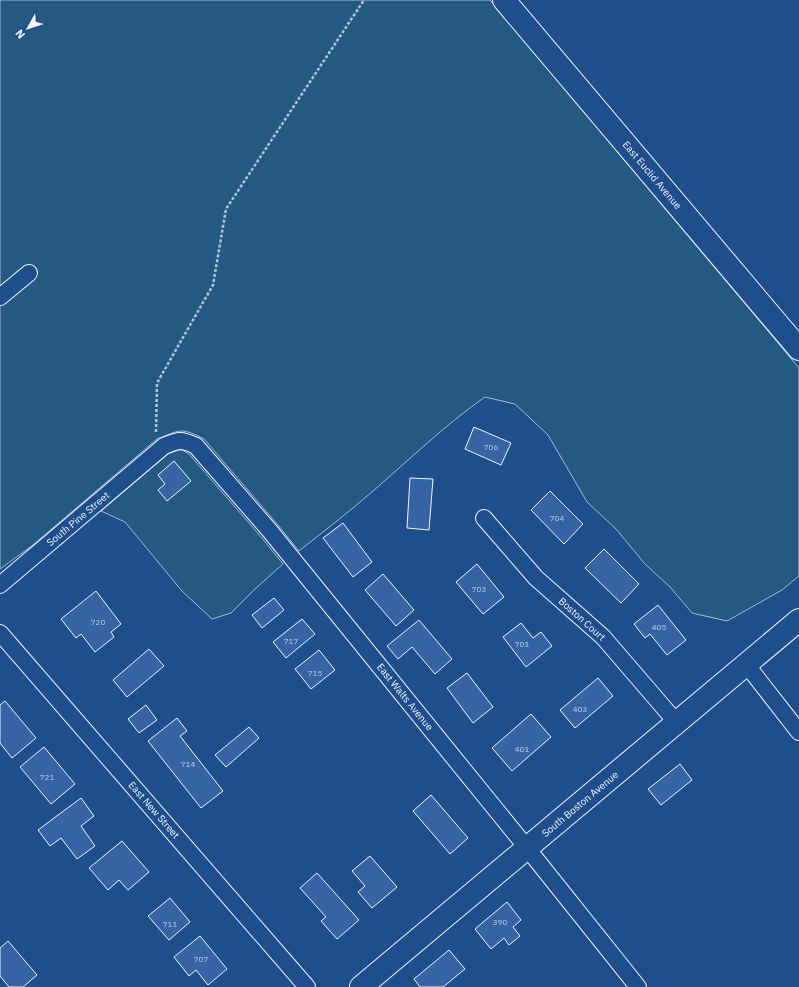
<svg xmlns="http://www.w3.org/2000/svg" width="799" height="987" font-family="'IBM Plex Sans',sans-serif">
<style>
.green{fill:#245a82;stroke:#a8bbd7}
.building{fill:#3563a3;stroke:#f2f6ff}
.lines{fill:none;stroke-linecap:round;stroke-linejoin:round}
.street-casing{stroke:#f2f6ff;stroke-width:18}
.secondary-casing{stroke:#f2f6ff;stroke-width:24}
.path{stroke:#b3c4dc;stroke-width:2.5;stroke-dasharray:3 2;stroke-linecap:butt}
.street{stroke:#1f4e8c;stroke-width:16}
.secondary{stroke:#1f4e8c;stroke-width:22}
.labels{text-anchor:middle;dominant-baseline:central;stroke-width:3;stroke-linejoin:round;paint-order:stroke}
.number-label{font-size:8px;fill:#c3d1e8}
.street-label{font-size:10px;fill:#f2f6ff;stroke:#1f4e8c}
</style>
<rect width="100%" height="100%" fill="#1f4e8c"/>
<path class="green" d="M0,0H490L799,368V576L782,590L727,621L692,613L670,587L645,564L616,529L587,502L548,435L515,404L485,397C445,425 410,459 373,491C349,512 324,531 299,551L278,525L204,439C182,427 179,430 157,439L33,545L0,569Z
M179,450H182L189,454L262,538L283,564L255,589L231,613L212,619L182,591L125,522L101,511L168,454Z"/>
<path class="building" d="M474,427L511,443L501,465L465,449Z
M174,461L191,481L167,501L158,490L165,484L158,475Z
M410,478L433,479L429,530L407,528Z
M550,491L583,524L564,544L531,510Z
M343,523L372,562L353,577L323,538Z
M604,549L639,584L621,603L585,568Z
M477,564L504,597L483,614L456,582Z
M383,574L414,610L396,626L365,590Z
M96,591L121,624L111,632L114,637L95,652L81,634L76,638L61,619Z
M274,598L284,610L262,628L252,615Z
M658,605L686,640L667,655L650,634L645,638L634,624Z
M302,619L315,634L286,658L273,642Z
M419,620L452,659L435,674L412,647L398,659L387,646Z
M521,623L533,638L541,632L552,646L526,667L503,637Z
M149,649L164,666L127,697L113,680Z
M319,650L335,670L311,689L295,669Z
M467,673L493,707L473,723L447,688Z
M598,678L613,696L575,728L560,710Z
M5,701L36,738L12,758L0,743V705Z
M146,705L157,720L139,733L128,719Z
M531,714L551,737L512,771L492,748Z
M177,718L187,731L180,736L223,791L201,808L148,741Z
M249,727L259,738L226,767L215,755Z
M44,747L75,784L51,804L20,767Z
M680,764L692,780L661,805L648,789Z
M431,795L468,838L450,854L413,811Z
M81,798L94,816L81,826L95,846L77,859L61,838L50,846L38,830Z
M122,841L149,872L128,890L119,880L108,890L89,868Z
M370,856L397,887L372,908L358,892L365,886L352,871Z
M317,873L359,920L337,939L321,921L326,917L300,888Z
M170,898L190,922L169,940L148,916Z
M507,902L521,920L513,927L520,936L509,945L504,938L491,949L475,929Z
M200,936L227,969L208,985L196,970L189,976L174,957Z
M8,941L37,975L23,987H9L0,976V948Z
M449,950L465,969L443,987H420L414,979Z"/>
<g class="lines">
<g class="street-casing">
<path id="street" d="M0,297L29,273
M484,518L536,578L603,637L677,723
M0,585L164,446C179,440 181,439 196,446L270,531L527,848L638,987
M0,633L307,987
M746,664L799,732"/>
</g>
<g class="secondary-casing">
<path id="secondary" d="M504,0L799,349
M361,987L799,620"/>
</g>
<path class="path" d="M156,432L157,383L213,285L226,209L364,0"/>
<use href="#street" class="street"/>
<use href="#secondary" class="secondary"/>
</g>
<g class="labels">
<g class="number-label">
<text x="491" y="447">706</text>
<text x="557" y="518">704</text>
<text x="479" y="589">703</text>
<text x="98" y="622">720</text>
<text x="659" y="627">405</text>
<text x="291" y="641">717</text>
<text x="522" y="644">701</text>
<text x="315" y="673">715</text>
<text x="580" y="709">403</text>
<text x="522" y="749">401</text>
<text x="188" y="764">714</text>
<text x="47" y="777">721</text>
<text x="500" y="922">390</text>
<text x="170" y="924">711</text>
<text x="201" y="959">707</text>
</g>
<g class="street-label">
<text transform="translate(652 175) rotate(50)">East Euclid Avenue</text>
<text transform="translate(78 519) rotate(-40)">South Pine Street</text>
<text transform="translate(582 619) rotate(42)">Boston Court</text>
<text transform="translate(405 697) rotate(51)">East Walts Avenue</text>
<text transform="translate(580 804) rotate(-40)">South Boston Avenue</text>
<text transform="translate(154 810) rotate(49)">East New Street</text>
</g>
</g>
<g transform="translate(28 28) rotate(231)" stroke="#1f4e8c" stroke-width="3" paint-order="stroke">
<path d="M0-3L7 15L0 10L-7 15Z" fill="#f2f6ff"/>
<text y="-6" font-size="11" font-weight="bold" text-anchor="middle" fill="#f2f6ff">N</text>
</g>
</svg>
